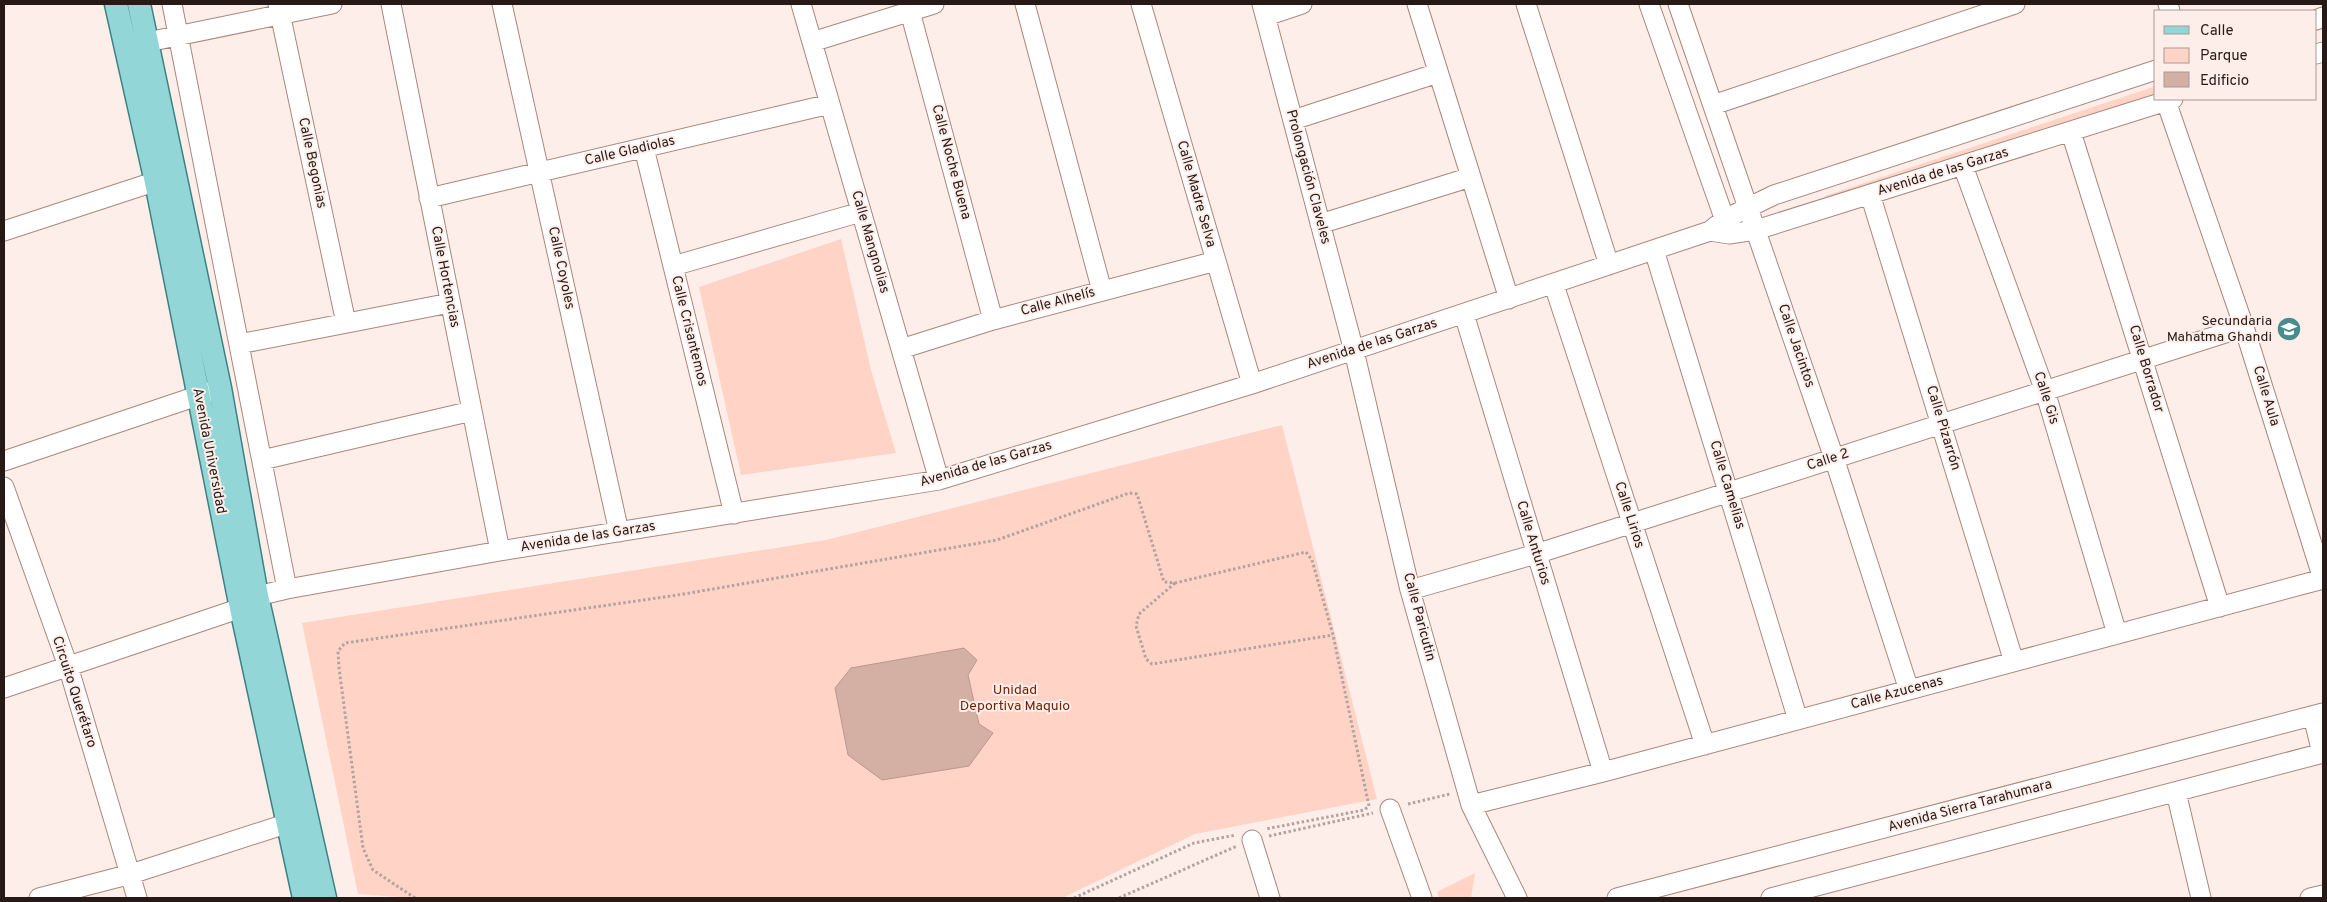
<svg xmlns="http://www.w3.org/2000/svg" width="2327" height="902" font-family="Overpass,sans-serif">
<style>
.green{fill:#ffd3c5}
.building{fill:#d4afa4;stroke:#bc988d}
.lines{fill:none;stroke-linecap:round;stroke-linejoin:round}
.minor-casing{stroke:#aa877c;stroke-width:21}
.major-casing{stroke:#3d8282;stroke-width:25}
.path{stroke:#b2a39f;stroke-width:3;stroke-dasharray:2.5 2.5;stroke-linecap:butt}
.minor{stroke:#fff;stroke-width:19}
.major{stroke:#92d6d7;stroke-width:22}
.labels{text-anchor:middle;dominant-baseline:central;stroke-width:4;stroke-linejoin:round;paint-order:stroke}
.street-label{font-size:14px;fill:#271915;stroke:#feeeea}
.poi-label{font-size:14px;fill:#271915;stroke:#feeeea;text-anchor:end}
.park-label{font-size:14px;fill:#732205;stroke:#feeeea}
</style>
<rect width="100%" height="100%" fill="#feeeea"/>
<path class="green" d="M2156,86V98L1828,203L1825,196Z
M841,239L871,370L896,453L741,475L699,287Z
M1282,425L1377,799L1195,834L1062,898H412L358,894L302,623L826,540Z
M1475,873L1471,898H1439L1437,892Z"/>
<path class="building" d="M964,648L977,660L968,675L979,724L993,733L969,766L882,780L848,755L835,688L851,668Z"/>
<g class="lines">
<g class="minor-casing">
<path id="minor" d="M172,4L287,589
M278,4L346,323
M391,4L500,551
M502,4L619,532
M801,4L939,480
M908,4L993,320
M1025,4L1102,291
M1141,4L1252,384
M1262,4L1354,351L1410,590L1471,805L1517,898
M1417,4L1509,299
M1526,4L1609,265
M1649,4L1728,229
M1678,4L1834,458L1909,690
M2168,4L2170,11
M1266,16L1302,4
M2316,20L2323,17
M812,42L934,4
M133,45L332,4
M2316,54L2323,52
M1713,105L2015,4
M1293,120L1438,73
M2071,132L2220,607
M644,148L734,514
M1963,166L2045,391L2117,634
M1870,194L2014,662
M429,198L830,104
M1320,224L1471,177
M4,231L169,177
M1710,231L1729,234L1756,230L2173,99
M1654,250L1798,720
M673,266L861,212
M1554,285L1705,745
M1464,314L1603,772
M239,344L450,303
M901,349L993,320L1216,261
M262,460L472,411
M4,461L212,391
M4,487L68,666L137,898
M1410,590L1536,554L2244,327
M4,688L241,608L257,596L287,589L500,551L939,480L1252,384L1710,231L1725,219L1774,195L2156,70
M2313,716L2322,753
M2176,792L2201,898
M1471,805L1603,772L2323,579L2244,327L2166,101
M1390,809L1422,898
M1252,840L1270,898
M39,898L131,874L301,819
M1617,898L2323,713
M1771,898L2323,753
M2310,898L2323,895"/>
</g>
<g class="major-casing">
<path id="major" d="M116,4L156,182L241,608L304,898
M139,4L220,388L257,596L325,898"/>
</g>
<path class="path" d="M1175,583L1139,614L1136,626L1146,659L1152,664L1333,635
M1408,804L1450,794
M1269,836L1373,813
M415,898L373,870L363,848L339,668L338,651L345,643L678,595L997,540L1129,493L1137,494L1164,582L1175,583L1306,552L1312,560L1333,635L1369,806L1364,810L1266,829
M1074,898L1194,843L1236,835
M1119,898L1237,846"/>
<use href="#minor" class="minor"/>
<use href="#major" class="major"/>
</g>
<defs>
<g id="school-disc" transform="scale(1.25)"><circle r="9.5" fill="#468d8e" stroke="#feeeea"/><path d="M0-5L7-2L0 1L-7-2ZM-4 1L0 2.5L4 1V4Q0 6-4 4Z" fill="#fff"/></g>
</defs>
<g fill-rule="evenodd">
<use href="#school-disc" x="2289" y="329"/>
</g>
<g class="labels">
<g class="street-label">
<text transform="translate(630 151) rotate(-13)">Calle Gladiolas</text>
<text transform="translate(951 162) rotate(75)">Calle Noche Buena</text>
<text transform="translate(312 163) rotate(78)">Calle Begonias</text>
<text transform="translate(1943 172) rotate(-17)">Avenida de las Garzas</text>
<text transform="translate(1308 177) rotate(75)">Prolongación Claveles</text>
<text transform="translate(1196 194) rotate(74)">Calle Madre Selva</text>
<text transform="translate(870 242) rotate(74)">Calle Mangnolias</text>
<text transform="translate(561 268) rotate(78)">Calle Coyoles</text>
<text transform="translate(445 277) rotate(79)">Calle Hortencias</text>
<text transform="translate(1058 302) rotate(-15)">Calle Alhelís</text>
<text transform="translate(689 331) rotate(76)">Calle Crisantemos</text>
<text transform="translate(1372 344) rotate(-18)">Avenida de las Garzas</text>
<text transform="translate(1796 346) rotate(71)">Calle Jacintos</text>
<text transform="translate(2146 369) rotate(73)">Calle Borrador</text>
<text transform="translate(2266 396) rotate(73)">Calle Aula</text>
<text transform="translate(2046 398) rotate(72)">Calle Gis</text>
<text transform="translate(1943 428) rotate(73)">Calle Pizarrón</text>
<text transform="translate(209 451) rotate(79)">Avenida Universidad</text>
<text transform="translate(1828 460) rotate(-18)">Calle 2</text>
<text transform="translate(986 464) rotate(-16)">Avenida de las Garzas</text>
<text transform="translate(1727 485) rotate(73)">Calle Camelias</text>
<text transform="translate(1629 515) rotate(72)">Calle Lirios</text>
<text transform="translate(588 537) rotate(-9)">Avenida de las Garzas</text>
<text transform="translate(1533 543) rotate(73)">Calle Anturios</text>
<text transform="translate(1419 617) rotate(75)">Calle Paricutin</text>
<text transform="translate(74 692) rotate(72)">Circuito Querétaro</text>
<text transform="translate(1897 693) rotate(-15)">Calle Azucenas</text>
<text transform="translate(1970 806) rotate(-15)">Avenida Sierra Tarahumara</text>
</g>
<g class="poi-label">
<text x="2272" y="321">Secundaria<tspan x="2272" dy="16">Mahatma Ghandi</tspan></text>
</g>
<g class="park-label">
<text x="1015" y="690">Unidad<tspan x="1015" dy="16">Deportiva Maquio</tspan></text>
</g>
</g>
<rect width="2327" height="902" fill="none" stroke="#271915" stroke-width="10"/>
<rect x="2154" y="10" width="162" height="90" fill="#feeeea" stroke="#a89995"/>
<rect x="2164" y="26" width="25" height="8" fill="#92d6d7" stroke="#a89995"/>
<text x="2200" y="35" font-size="15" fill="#271915">Calle</text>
<rect x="2164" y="48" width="25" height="15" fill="#ffd3c5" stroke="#a89995"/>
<text x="2200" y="60" font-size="15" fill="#271915">Parque</text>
<rect x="2164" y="72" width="25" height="15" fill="#d4afa4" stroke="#a89995"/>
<text x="2200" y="85" font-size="15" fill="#271915">Edificio</text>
</svg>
